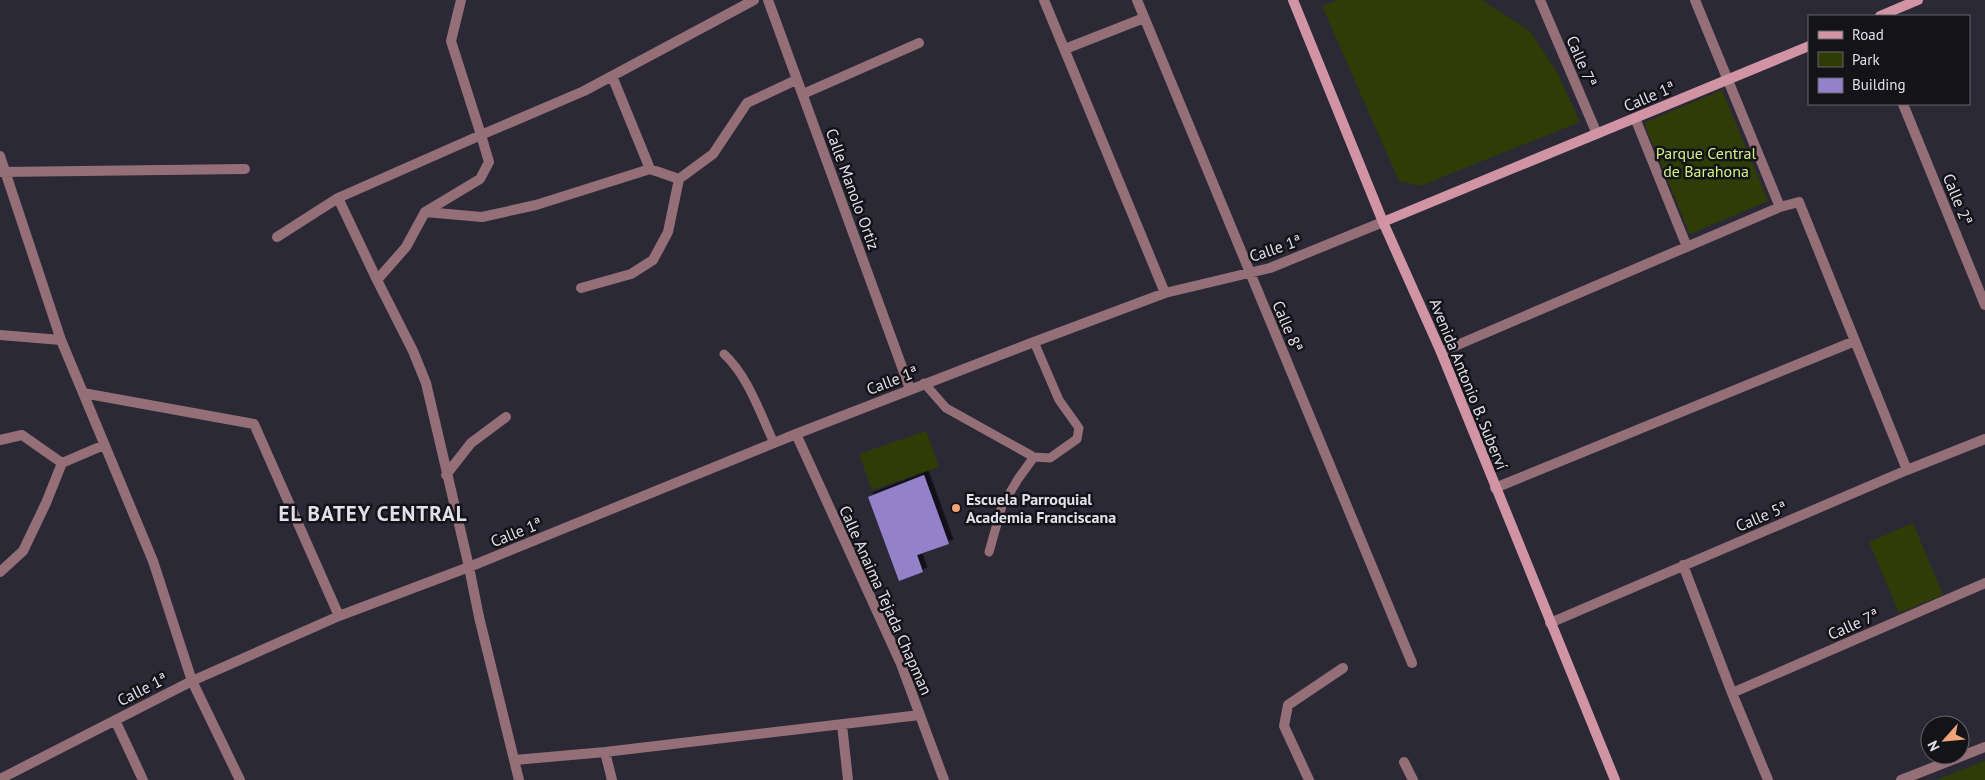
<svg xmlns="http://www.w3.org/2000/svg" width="1985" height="780" font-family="'PT Sans',sans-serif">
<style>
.green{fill:#2f3c05}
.building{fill:#9381ca;filter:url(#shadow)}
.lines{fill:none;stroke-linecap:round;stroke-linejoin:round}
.lane{stroke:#946f78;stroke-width:9}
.street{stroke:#946f78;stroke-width:10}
.secondary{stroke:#d094a4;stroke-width:10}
.poi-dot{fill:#f0a279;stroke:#141318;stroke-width:2}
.labels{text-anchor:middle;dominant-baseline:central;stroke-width:5;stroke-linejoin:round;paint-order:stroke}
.street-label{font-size:16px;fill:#e2e1e9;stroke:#141318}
.park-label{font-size:16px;fill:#d0f185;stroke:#141318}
.poi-label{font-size:16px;font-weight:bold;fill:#e2e1e9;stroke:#141318;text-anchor:start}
.district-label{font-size:21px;font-weight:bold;letter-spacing:1px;fill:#e2e1e9;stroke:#141318}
</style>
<defs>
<filter id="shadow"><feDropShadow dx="4.5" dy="-4.5" stdDeviation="0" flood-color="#0009"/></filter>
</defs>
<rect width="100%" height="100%" fill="#2b2936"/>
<path class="green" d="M1338,0H1482L1530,31L1557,72L1580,122L1420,186L1399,181L1322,6Z
M1722,90L1768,201L1690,234L1644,123Z
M926,431L939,467L872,490L859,454Z
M1913,523L1943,595L1899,613L1869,542Z
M1985,761V780H1936Z"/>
<path class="building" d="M924,475L949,544L917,555L923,572L899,581L868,497Z"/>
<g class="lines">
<path class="lane" d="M724,354C748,376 760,413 774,443
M924,383L946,408L1034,457
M989,552L1002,506L1018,479L1034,457L1050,458L1077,439L1079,428L1059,400L1034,342"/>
<path class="street" d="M461,0L451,41L481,135L584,91L754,0
M768,0L910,389
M1044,0L1165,293
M1137,0L1412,663
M1540,0L1597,134
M1695,0L1780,207
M1065,49L1144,18
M612,76L650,169
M803,94L919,43
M1903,104L1985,305
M1635,118L1687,247
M0,156L61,340L153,561L192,681L240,780
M1,172L245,169
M338,198L377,280
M425,212L482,217L536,205L650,169L679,179
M277,237L338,198L481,135L489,162L480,179L425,212L406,247L377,280L413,351L426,383L469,567L479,617L519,780
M581,288L631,274L653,260L668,232L679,179L713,154L747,103L796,80
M0,335L61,340
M1441,352L1780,207L1799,202L1907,470
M83,393L254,424L339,616
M796,434L901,664L944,780
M0,440L22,435L62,463
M446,475L471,443L506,417
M1495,488L1855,341
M1683,565L1732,693L1768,780
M0,572L23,551L46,503L62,463L104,445
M1550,623L1907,470L1985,439
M1732,693L1985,583
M115,720L143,780
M842,725L848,780
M605,752L612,780
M515,760L605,752L920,715
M1404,762L1413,780
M0,779L192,681L339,616L469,567L796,434L1034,342L1165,293L1270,268L1383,222
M1309,780L1284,726L1288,705L1343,668
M1901,780L1985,747"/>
<path class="secondary" d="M1293,0L1383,222L1441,352L1615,780
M1880,16L1918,0
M1383,222L1809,46"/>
</g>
<circle class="poi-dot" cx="956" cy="508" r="5"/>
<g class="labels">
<g class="street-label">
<text transform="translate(1582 61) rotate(67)">Calle 7ª</text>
<text transform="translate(1649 96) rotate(-23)">Calle 1ª</text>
<text transform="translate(853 189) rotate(70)">Calle Manolo Ortiz</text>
<text transform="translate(1958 199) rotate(68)">Calle 2ª</text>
<text transform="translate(1275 248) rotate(-19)">Calle 1ª</text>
<text transform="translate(1288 326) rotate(67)">Calle 8ª</text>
<text transform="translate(892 380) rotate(-21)">Calle 1ª</text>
<text transform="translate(1469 384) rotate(68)">Avenida Antonio B. Suberví</text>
<text transform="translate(1761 516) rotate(-23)">Calle 5ª</text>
<text transform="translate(516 532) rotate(-22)">Calle 1ª</text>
<text transform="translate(886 600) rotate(66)">Calle Anaima Tejada Chapman</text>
<text transform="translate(1853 624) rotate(-24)">Calle 7ª</text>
<text transform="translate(142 689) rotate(-27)">Calle 1ª</text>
</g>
<g class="park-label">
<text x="1706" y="153">Parque Central<tspan x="1706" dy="18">de Barahona</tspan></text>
</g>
<g class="poi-label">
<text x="966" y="499">Escuela Parroquial<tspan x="966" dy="18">Academia Franciscana</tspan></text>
</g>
<g class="district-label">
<text x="373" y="513">EL BATEY CENTRAL</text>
</g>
</g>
<rect x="1808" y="15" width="162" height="90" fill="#141318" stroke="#66656c"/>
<rect x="1818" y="31" width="25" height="8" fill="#d094a4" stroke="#66656c"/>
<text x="1852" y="40" font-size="15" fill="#e2e1e9">Road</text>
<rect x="1818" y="52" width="25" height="15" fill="#2f3c05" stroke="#66656c"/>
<text x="1852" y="65" font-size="15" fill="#e2e1e9">Park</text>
<rect x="1818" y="78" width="25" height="15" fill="#9381ca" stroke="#66656c"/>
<text x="1852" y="90" font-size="15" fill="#e2e1e9">Building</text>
<g transform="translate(1945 740) rotate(243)"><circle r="24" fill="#141318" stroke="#66656c"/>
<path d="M0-4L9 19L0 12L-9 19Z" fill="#f0a279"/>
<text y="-8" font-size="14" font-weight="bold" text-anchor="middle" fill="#e2e1e9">N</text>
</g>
</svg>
